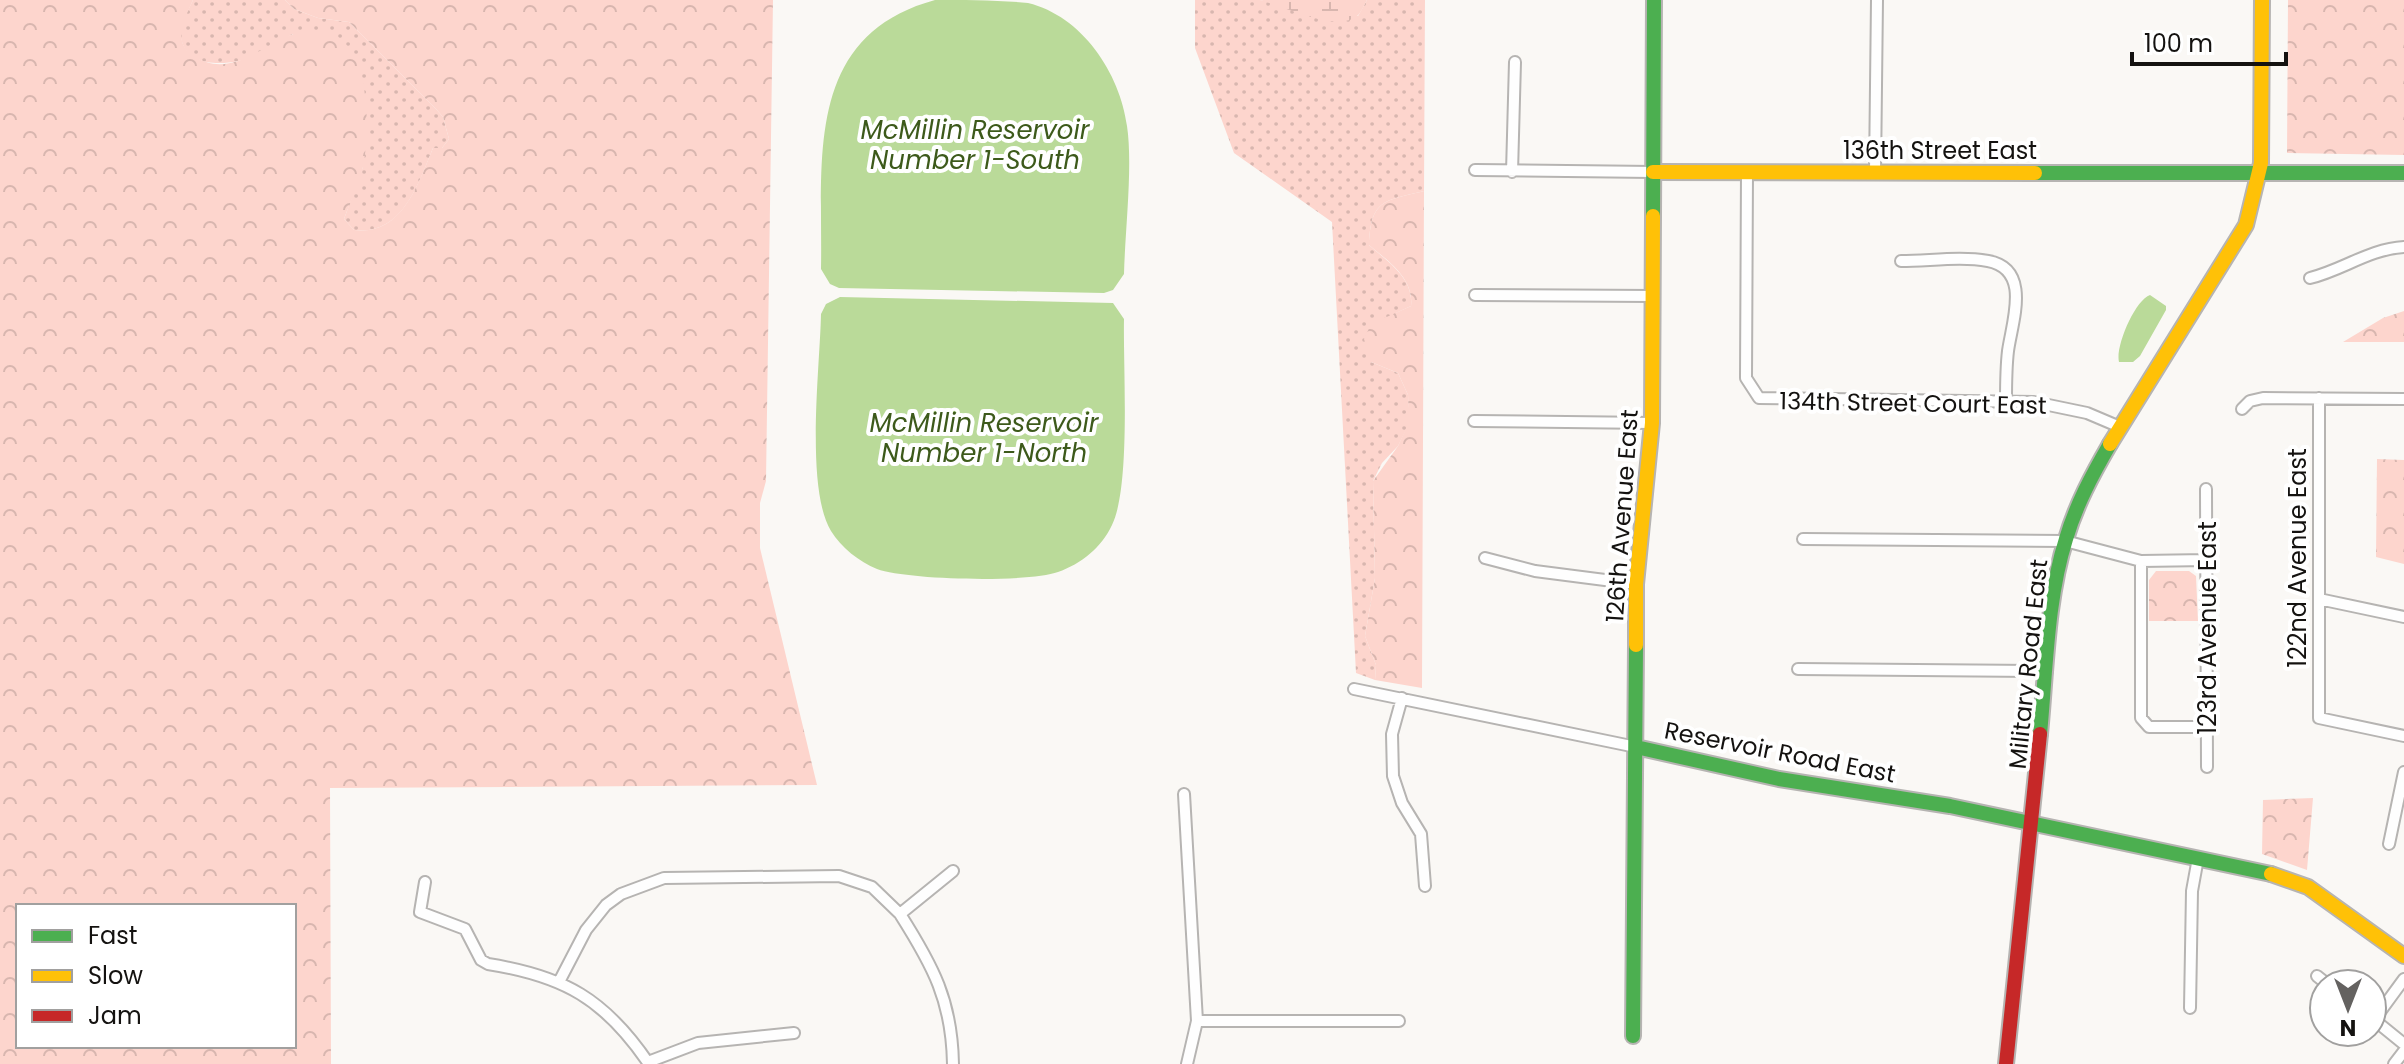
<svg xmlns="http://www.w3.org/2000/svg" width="2404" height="1064" font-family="Poppins,sans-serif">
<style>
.grass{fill:url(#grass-dots)}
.forest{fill:url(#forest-crowns);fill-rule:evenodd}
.wetland{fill:url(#wetland-marsh)}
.water{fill:#bada99}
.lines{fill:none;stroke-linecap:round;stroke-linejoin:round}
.street-casing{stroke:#b6b4b2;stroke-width:14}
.fast-casing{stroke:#b6b4b2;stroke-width:18}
.slow-casing{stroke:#b6b4b2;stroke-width:18}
.jam-casing{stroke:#b6b4b2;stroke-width:18}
.street{stroke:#fefefe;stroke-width:10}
.fast{stroke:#4caf50;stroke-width:14}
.slow{stroke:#ffc107;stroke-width:14}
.jam{stroke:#c62828;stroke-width:14}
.labels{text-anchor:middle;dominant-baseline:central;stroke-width:8;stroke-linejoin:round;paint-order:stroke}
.street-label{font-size:24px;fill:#141210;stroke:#fff}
.water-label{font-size:26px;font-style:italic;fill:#3d5a1b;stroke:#fff}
</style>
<defs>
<pattern id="grass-dots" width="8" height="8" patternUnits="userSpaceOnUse" patternTransform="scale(2)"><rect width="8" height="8" fill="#fdd5cd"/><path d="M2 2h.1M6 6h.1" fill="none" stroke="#d8b6af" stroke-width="1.8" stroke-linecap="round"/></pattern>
<pattern id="forest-crowns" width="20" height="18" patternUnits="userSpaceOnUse" patternTransform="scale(2)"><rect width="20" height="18" fill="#fdd5cd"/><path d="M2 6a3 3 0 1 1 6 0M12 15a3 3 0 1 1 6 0" fill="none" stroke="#d8b6af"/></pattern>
<pattern id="wetland-marsh" width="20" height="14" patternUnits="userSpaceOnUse" patternTransform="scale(2)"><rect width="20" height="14" fill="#fdd5cd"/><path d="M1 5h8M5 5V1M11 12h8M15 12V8" fill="none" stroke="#d8b6af"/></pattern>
</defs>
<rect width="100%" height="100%" fill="#faf8f5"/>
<path class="grass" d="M193,0H285L294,9L318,18L349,22L436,109L443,117L449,139L442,148H433C418,185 402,236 354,230L344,219L363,167L293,34C280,41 267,51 254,56C234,65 190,70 182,42C177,27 187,13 193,0Z
M1195,0H1260L1358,16L1367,0H1425L1424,191C1384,201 1371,199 1369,245C1388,262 1414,278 1411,306L1396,313L1371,362L1398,373L1408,395L1410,422L1398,446L1382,463L1373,481L1375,578L1365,636L1376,665L1375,680L1356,673L1332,222L1234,153L1195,48Z"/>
<path class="forest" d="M0,0H193C185,18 172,41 192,55C236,85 271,32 312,30C372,28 371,126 363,167C359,185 350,202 344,219L354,230C402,236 418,184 433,148H442L449,139L443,117L436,109L349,22L318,18L294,9L285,0H773L766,481L760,503V548L817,785L330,788L331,1064H0ZM18,906H294V1046H18Z
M2288,0H2404V155L2287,153Z
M1424,191L1422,688L1375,680L1376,665L1365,636L1375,578L1373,481L1398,446L1409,422L1408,395L1398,373L1371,362L1364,339L1371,324L1411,306C1414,278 1388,261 1369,245C1371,199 1384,201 1424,191Z
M2404,311V342H2343L2383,318Z
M2377,459L2404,460V564L2376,557Z
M2156,571H2189L2196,576L2198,621H2149V580Z
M2313,798L2307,870L2262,854L2263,800Z"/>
<path class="wetland" d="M1260,0H1367C1364,5 1361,13 1357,16C1337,33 1283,6 1260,0Z"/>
<path class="water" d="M935,0C965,0 998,0 1028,3C1082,16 1120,73 1127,126C1133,166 1125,231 1124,274L1113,290L1104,293L839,288L830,284L821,269C823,161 803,36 935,0Z
M2150,295L2166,306V310L2140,356L2133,362H2119C2115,347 2135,300 2150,295Z
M840,297L1113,303L1124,319C1123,368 1131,486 1112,525C1102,547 1081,564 1058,572C1028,583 907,580 877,569C859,562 841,547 831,531C805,488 820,367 821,314L826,304Z"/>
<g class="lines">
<g class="street-casing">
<path id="street" d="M1475,170L1653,172
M1512,172L1515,62
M1747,172L1746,378L1759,398L2034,402L2087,413L2120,427
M1875,172L1877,0
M1901,261C1929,261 1961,256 1988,261C2032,269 2012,322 2008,351C2006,368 2006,384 2006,401
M2310,278C2343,270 2369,249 2404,247
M1475,295L1653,296
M2319,398V718L2404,736
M2242,409L2250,401L2263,398L2404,399
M1474,421L1652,423
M2206,489L2207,767
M1803,539L2065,541L2141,561L2207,560
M1485,558L1535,571L1636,584
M2141,561V718L2149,727H2207
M2319,599L2404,617
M1798,669L2047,671
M1354,689L1636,747
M1402,698L1392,734L1393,776L1402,803L1421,834L1425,886
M1184,794L1197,1021L1187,1064
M2389,844L2404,772
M425,882L420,912L465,929L481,960L488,964C564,976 605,999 649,1064
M900,914C933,966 952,1001 953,1064
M2317,976L2327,984
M560,980L586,930L606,905L621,894L664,878L839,876L872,887L900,914L953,871
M2190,1008L2192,891L2198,858
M2372,1018L2404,1044
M2374,1020L2404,979
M1197,1021H1399
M648,1062L698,1043L794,1033
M2394,1064L2404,1051"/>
</g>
<g class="fast-casing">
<path id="fast" d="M2035,173H2404
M1653,216L1654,0
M2040,734C2046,672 2047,598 2066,539C2076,505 2092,475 2110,444
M1636,747L1779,779L1950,806L2271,874
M1633,1036L1636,645"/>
</g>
<g class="slow-casing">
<path id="slow" d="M1653,172L2035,173
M2110,444L2246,225L2261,163L2262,0
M1636,645V584L1652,423L1653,216
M2271,874L2308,887L2404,956"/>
</g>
<g class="jam-casing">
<path id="jam" d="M2006,1064L2040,734"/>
</g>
<use href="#street" class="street"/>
<use href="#fast" class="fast"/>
<use href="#slow" class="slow"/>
<use href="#jam" class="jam"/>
</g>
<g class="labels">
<g class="street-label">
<text x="1940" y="150">136th Street East</text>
<text transform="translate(1913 403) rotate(1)">134th Street Court East</text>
<text transform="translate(1622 516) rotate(-86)">126th Avenue East</text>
<text transform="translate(2297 558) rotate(-90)">122nd Avenue East</text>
<text transform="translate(2207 628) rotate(-90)">123rd Avenue East</text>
<text transform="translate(2028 664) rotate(-84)">Military Road East</text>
<text transform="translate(1780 752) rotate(11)">Reservoir Road East</text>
</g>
<g class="water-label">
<text x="975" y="130">McMillin Reservoir<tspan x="975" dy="30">Number 1-South</tspan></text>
<text x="984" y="423">McMillin Reservoir<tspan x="984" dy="30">Number 1-North</tspan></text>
</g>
</g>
<rect x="16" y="904" width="280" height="144" fill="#ffffff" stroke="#a1a09f" stroke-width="2"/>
<rect x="32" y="930" width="40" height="12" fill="#4caf50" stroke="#a1a09f" stroke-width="2"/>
<text x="88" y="944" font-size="24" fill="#141210">Fast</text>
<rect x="32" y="970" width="40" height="12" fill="#ffc107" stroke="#a1a09f" stroke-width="2"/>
<text x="88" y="984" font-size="24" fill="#141210">Slow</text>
<rect x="32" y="1010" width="40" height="12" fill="#c62828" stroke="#a1a09f" stroke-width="2"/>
<text x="88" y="1024" font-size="24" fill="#141210">Jam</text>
<g transform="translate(2348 1008) rotate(180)"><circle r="38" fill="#ffffff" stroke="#a1a09f" stroke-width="2"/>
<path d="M0-6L14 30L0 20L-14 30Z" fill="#646260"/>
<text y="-12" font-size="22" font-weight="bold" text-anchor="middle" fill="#141210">N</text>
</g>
<path d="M2132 52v12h154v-12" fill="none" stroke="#141210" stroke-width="4"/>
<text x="2144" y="52" font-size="24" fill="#141210" stroke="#ffffff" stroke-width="6" paint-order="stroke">100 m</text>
</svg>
